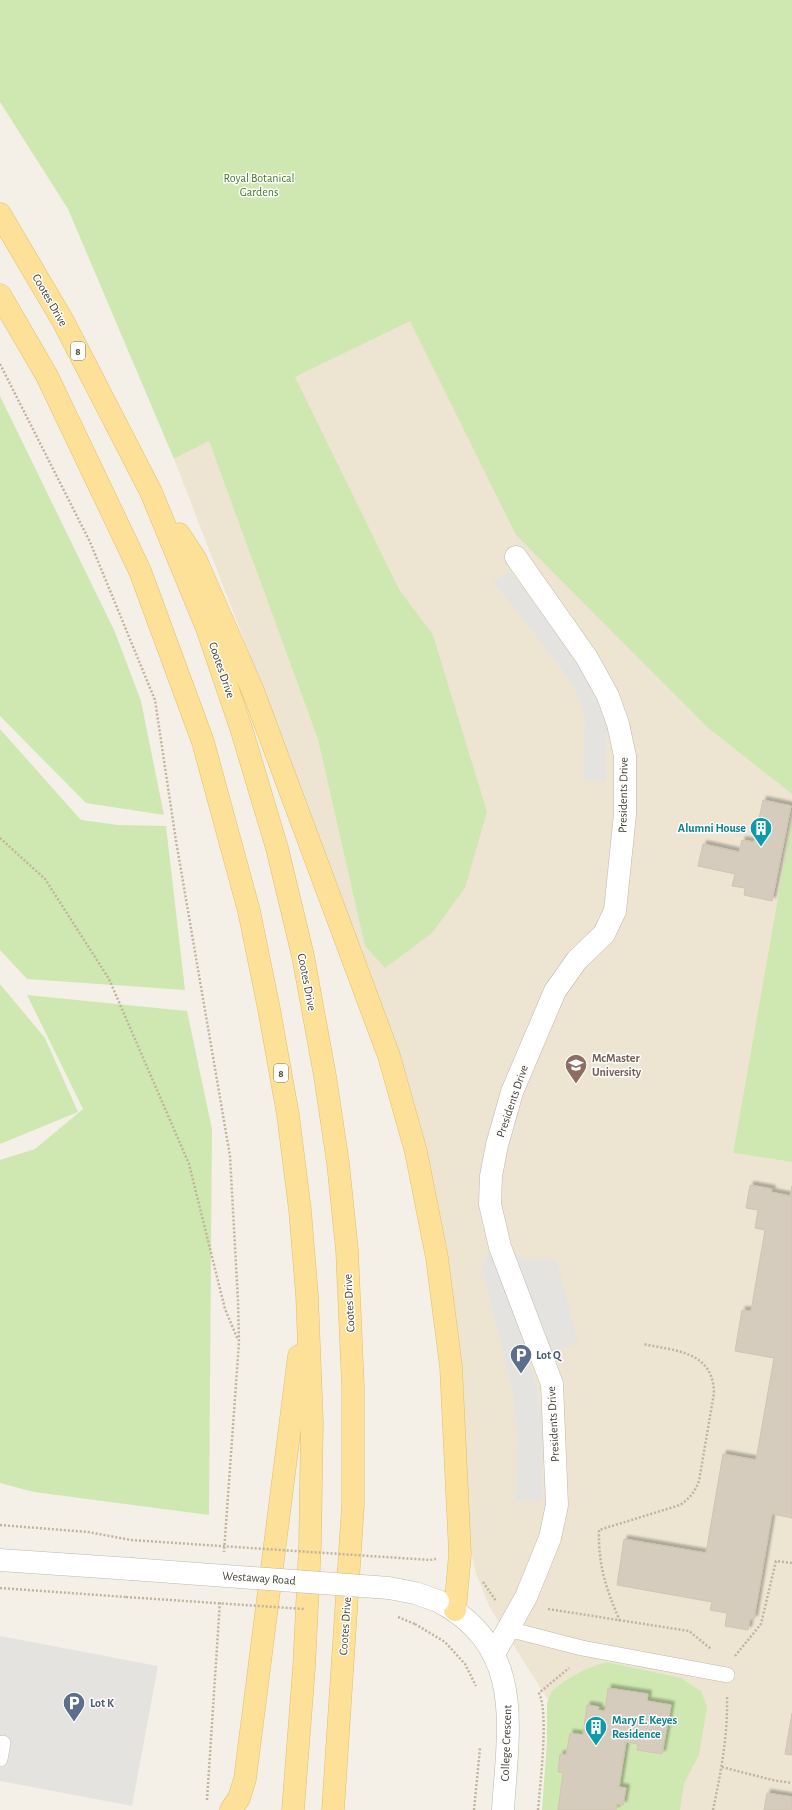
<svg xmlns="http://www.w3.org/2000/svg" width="792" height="1810" font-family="'Alegreya Sans',sans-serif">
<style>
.education{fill:#ede5d2}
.green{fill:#cfe8b1}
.parking{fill:#e5e3e0}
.building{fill:#d6ccbe;stroke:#d0c4b1;filter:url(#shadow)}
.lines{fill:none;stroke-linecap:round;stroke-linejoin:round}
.service-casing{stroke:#bfb8ab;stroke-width:16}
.minor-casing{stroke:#bfb8ab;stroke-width:23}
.tertiary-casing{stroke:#bfb8ab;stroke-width:23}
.primary-casing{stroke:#e3be67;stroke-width:23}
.path{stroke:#c1b49c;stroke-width:2.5;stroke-dasharray:2 2;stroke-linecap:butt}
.service{stroke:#fff;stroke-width:15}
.minor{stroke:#fff;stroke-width:22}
.tertiary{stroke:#fff;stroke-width:22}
.primary{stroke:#fde198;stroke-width:22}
.tertiary-bridge-casing{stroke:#bfb8ab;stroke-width:23;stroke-linecap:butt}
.path-bridge{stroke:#c1b49c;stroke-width:2.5;stroke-dasharray:2 2;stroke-linecap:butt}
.tertiary-bridge{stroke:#fff;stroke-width:22}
.labels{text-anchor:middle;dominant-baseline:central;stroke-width:3;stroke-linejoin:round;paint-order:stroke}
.shield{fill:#fff;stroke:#7e7a73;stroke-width:1}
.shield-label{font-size:11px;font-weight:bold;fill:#474137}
.park-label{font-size:12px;fill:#48792a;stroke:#fff}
.street-label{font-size:12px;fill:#474137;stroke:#fff}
.culture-label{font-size:12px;font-weight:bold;fill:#0d838f;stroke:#fff;text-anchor:end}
.education-label{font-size:12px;font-weight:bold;fill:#785e54;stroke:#fff;text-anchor:start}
.service-label{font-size:12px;font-weight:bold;fill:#4e5e75;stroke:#fff;text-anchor:start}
</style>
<defs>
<filter id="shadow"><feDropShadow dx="3.5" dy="-3.5" stdDeviation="1" flood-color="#0004"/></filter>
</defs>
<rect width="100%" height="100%" fill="#f4f0e8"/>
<path class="education" d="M472,286L792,760V826L733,1153L792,1162V1810H546L550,1703L490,1608L476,1574L471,1552L455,1312L445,1255L265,694L174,459L234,428L291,374Z"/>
<path class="green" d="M0,0H792V794L707,727L516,535L410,321L295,377L400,591L433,635L487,812L465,888L432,933L385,968L365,946L318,739L209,441L174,459L68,209L0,102Z
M0,396L115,632L141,701L164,815L86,803L0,716Z
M0,729L81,820L119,825L166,826L185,990L27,979L0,950Z
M792,819V1162L733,1153Z
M0,984L45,1038L78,1112L0,1144Z
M27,995L187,1011L212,1129L209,1515L34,1492L0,1483V1160L35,1149L83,1109Z
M606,1662L681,1678L701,1691L707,1707L699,1755L684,1784L680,1810H616L617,1804L623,1805L626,1788L619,1787L626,1742L638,1744L637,1750L662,1754L671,1705L647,1701L608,1688L605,1711L598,1710L599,1707L588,1705L583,1735L570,1733L566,1755H560L558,1772L563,1773L558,1810H542L547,1741V1703L552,1691L563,1682L584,1670Z"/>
<path class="parking" d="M510,572L588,671L607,723L606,781L583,780L585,720L578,696L567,676L493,581Z
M500,1247L527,1259L557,1260L578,1343L528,1359L538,1391L543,1435L542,1500L515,1502L517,1435L514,1400L482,1268L489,1249Z
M0,1636L158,1666L132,1806L0,1781Z"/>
<path class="building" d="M763,800L791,806L772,901L744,895L745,888L732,886L735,874L698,866L703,844L739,852L742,840L754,842Z
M750,1185L772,1189L771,1192L790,1196L792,1186V1518L772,1514L754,1619H750L748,1630L725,1626L727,1613L710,1610L712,1602L617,1585L624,1539L706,1553L723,1454L756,1460L774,1358L735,1351L742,1310L751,1311L765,1230L755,1228L758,1210L746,1208Z
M608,1688L648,1694L647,1701L671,1705L662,1754L637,1750L638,1744L626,1742L619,1787L626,1788L623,1805L617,1804L616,1810H558L563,1773L558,1772L560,1754L566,1755L570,1733L583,1735L587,1705L599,1707L598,1710L605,1711Z
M792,1713V1755L785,1754Z
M767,1793L792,1797V1810H764Z"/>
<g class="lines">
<g class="service-casing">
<path id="service" d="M508,1629L582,1648L727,1675
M0,1759L3,1743"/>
</g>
<g class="minor-casing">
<path id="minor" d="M494,1654L526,1597L550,1538L557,1505L552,1384L500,1247L490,1204L491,1176L497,1145L512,1092L555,991L577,960L604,934L615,911L625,814V756L618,724L608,696L587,658L516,557"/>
</g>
<g class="tertiary-casing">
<path id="tertiary" d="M0,1560L131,1569
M438,1601C526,1647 508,1728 503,1810"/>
</g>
<g class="primary-casing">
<path id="primary" d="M0,214L63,321L151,492L207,628L241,728L277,848L303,956L325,1076L338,1163L347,1250L353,1387V1505L333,1810
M0,295L47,376L140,571L203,742L249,911L269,1009L288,1115L300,1210L307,1295L312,1422L310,1545L304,1668L293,1810
M179,534L196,560L253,691L389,1056L416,1152L437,1258L451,1367L460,1554L455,1610
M231,1810L239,1798L245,1779L299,1356"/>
</g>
<path class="path" d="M0,364L90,542L155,700L176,841L230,1156L238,1301L239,1342L224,1552
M0,838L45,879L109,979L189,1164L225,1309L238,1340
M0,1525L88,1532L131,1540
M483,1582L496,1601
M0,1588L126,1597
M548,1609L689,1631L711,1649
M620,1621C606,1589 598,1565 599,1530L680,1505C690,1498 695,1492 699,1481L714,1393C713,1351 676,1351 643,1344
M415,1624L445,1642L465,1664L476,1686
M735,1656L761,1624L776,1561L792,1563
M722,1767L772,1780L792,1783
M207,1800L220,1601
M474,1810L480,1748
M538,1810C540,1785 549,1713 539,1693L569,1668
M713,1810C721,1772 728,1735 727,1696"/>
<use href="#service" class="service"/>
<use href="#minor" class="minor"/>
<use href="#tertiary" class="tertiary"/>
<use href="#primary" class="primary"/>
<g class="tertiary-bridge-casing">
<path id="tertiary-bridge" d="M131,1569L389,1588L415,1593L438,1601"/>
</g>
<path class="path-bridge" d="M131,1540L430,1560L436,1559
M126,1597L304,1609
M398,1617L415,1624"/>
<use href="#tertiary-bridge" class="tertiary-bridge"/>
</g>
<defs>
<g id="building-pin" transform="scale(1.15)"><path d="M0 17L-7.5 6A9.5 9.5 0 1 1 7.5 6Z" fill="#0f9aa8" stroke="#fff"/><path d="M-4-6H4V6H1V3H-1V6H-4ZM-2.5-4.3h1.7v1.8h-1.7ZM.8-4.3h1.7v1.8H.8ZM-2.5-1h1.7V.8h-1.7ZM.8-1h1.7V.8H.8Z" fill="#fff"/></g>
<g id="university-pin" transform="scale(1.15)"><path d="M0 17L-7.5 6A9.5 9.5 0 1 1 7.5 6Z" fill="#8d6e63" stroke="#fff"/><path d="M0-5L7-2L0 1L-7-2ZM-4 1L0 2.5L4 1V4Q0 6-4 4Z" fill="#fff"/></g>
<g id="parking-pin" transform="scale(1.15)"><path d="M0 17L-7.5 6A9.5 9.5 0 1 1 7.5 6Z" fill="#5c6f8a" stroke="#fff"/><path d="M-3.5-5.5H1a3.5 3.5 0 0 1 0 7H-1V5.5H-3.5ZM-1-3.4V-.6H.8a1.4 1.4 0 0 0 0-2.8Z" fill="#fff"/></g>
</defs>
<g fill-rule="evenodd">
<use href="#building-pin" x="761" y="828"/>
<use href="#university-pin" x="576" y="1065"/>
<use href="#parking-pin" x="521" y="1355"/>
<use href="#parking-pin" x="74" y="1703"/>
<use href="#building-pin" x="596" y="1727"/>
</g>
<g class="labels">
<g class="shield">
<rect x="71" y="342" width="14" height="18" rx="3"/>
<rect x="274" y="1064" width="14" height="18" rx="3"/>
</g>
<g class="shield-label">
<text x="78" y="351">8</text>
<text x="281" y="1073">8</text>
</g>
<g class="park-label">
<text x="259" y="178">Royal Botanical<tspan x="259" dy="14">Gardens</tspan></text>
</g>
<g class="street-label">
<text transform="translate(50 300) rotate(60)">Cootes Drive</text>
<text transform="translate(222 670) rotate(71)">Cootes Drive</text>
<text transform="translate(623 795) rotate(-89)">Presidents Drive</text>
<text transform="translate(307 982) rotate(79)">Cootes Drive</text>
<text transform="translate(512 1101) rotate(-71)">Presidents Drive</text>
<text transform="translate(349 1303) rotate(-93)">Cootes Drive</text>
<text transform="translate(553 1424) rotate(-93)">Presidents Drive</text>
<text transform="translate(259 1578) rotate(4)">Westaway Road</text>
<text transform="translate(345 1626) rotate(-86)">Cootes Drive</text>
<text transform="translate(506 1743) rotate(-88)">College Crescent</text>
</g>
<g class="culture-label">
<text x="746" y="828">Alumni House</text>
<text x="612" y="1720" text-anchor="start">Mary E. Keyes<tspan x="612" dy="14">Residence</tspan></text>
</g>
<g class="education-label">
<text x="592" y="1058">McMaster<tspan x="592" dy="14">University</tspan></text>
</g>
<g class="service-label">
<text x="536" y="1355">Lot Q</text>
<text x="90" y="1703">Lot K</text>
</g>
</g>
</svg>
